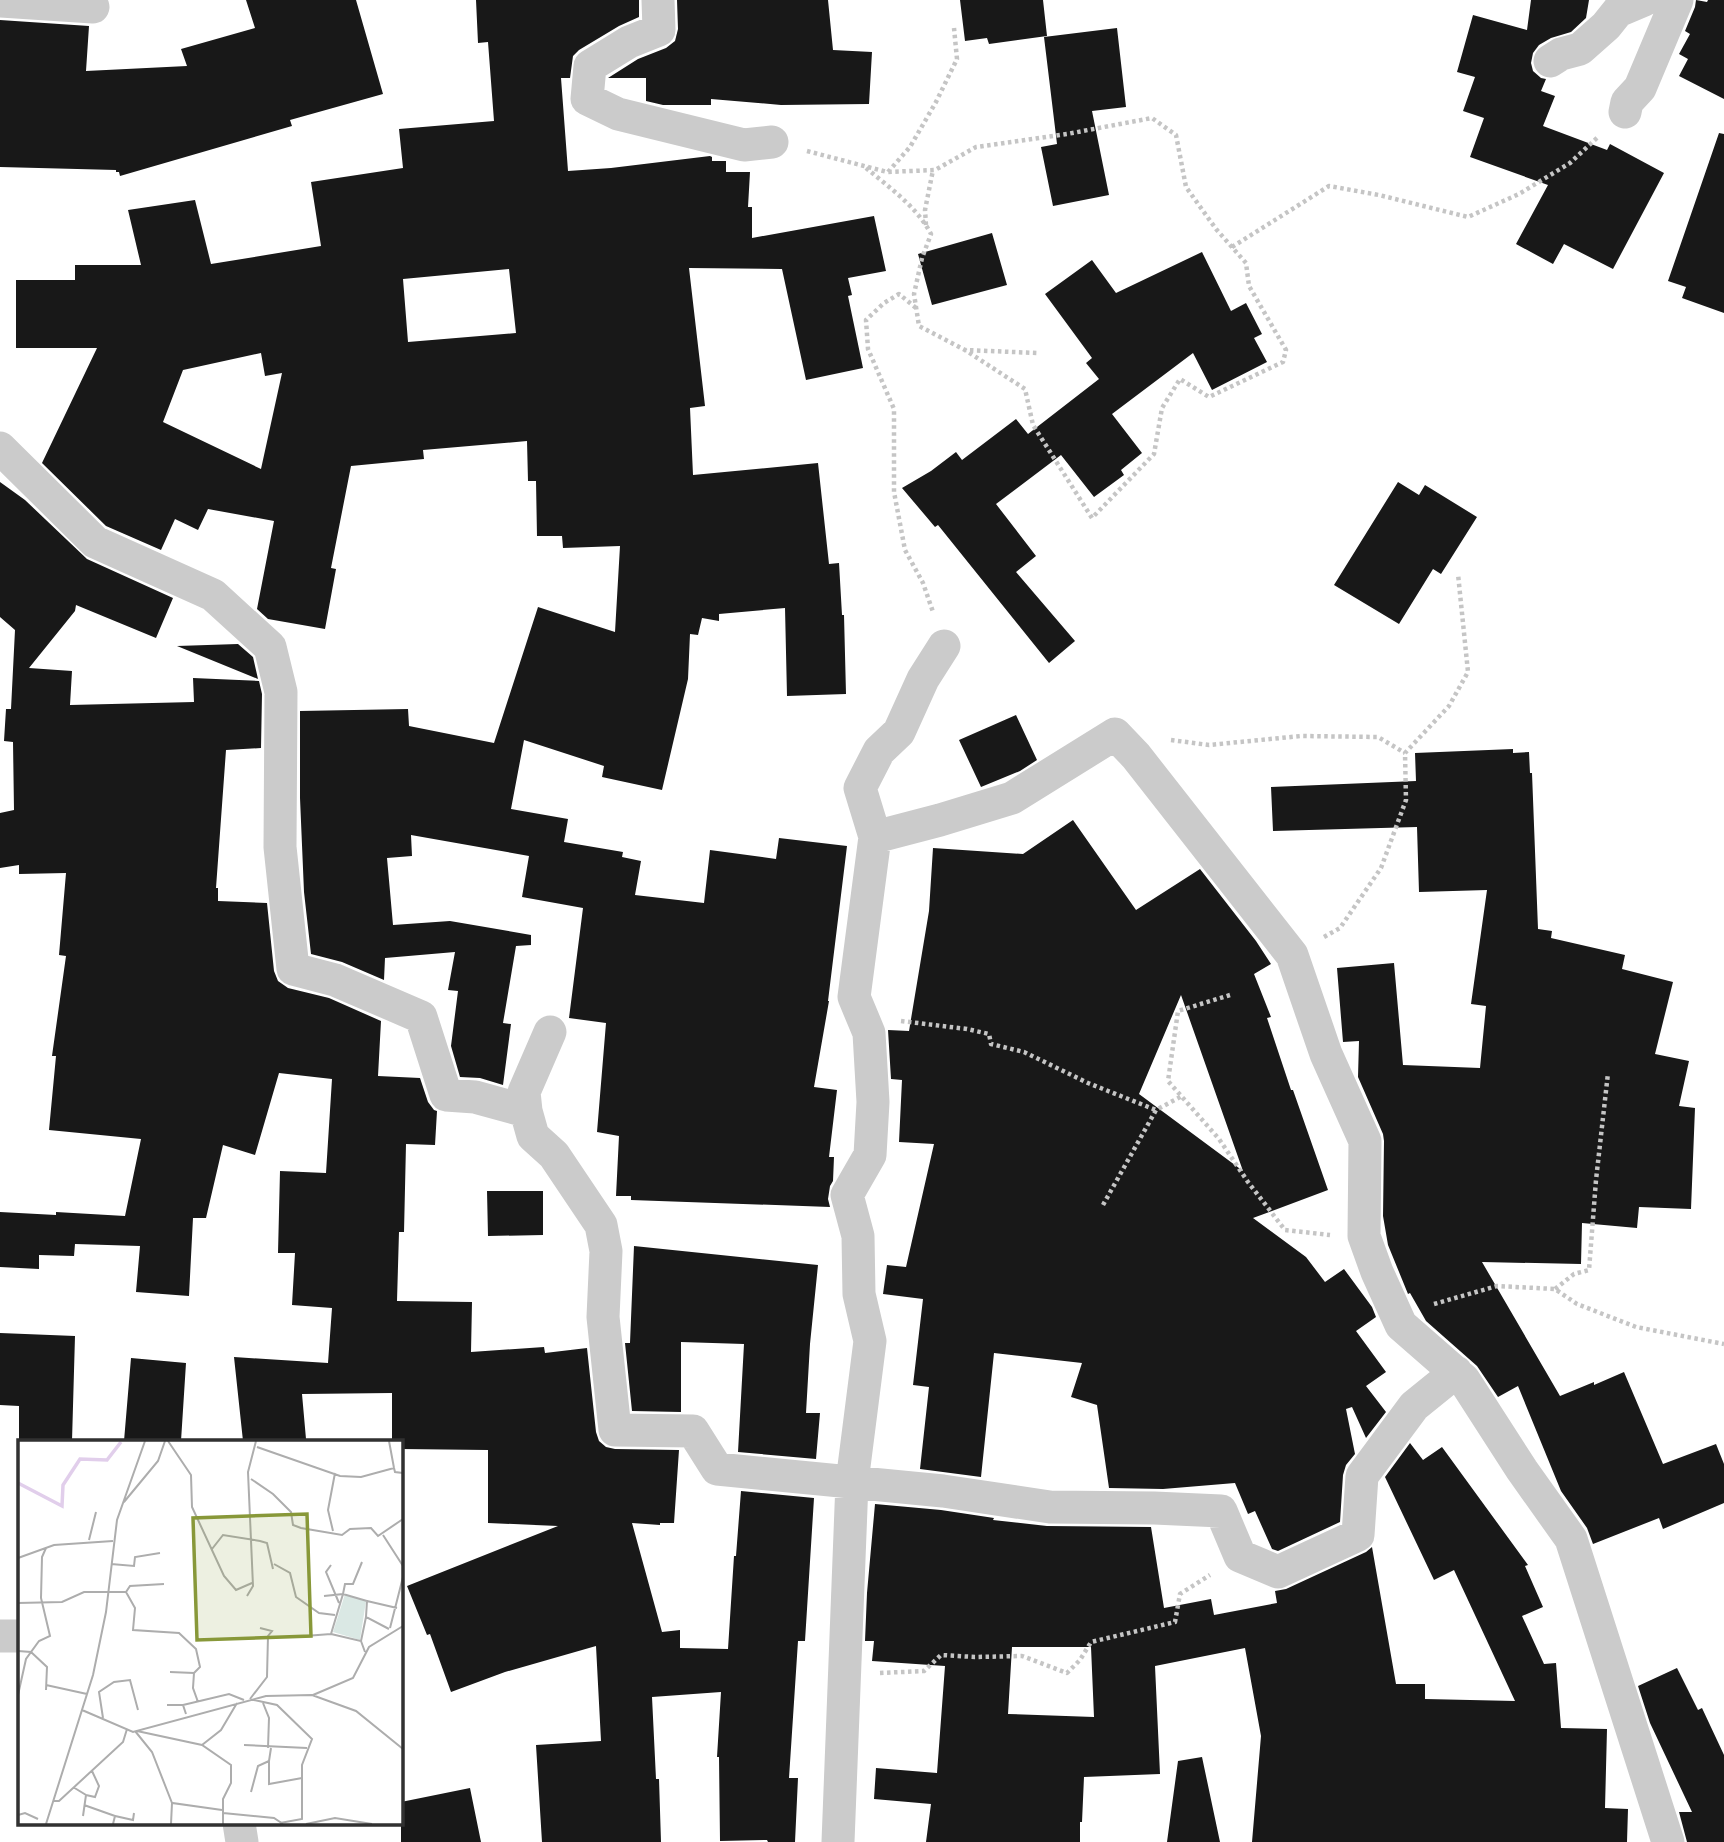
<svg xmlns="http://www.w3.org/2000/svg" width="1724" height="1842" font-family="Commissioner,sans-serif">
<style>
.building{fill:#181818;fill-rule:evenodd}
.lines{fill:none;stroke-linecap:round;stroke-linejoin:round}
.path{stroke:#c5c5c5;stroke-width:4.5;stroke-dasharray:3.5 3.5;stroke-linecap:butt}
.minor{stroke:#cbcbcb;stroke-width:33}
.inset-river{fill:none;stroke:#e1ceeb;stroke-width:3.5}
.inset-road{fill:none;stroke:#adadad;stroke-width:2}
.view{fill:#889839;fill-opacity:0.15;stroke:#889839;stroke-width:3.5}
.inset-edge{fill:none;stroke:#313131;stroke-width:3.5}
</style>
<rect width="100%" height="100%" fill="#fff"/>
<path class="building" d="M246,0H356L383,94L290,120L292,126L120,176L119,172H116V170L0,167V20L89,26L86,71L187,66L181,49L255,28Z
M476,0H639V17L619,26L579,50L573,56L570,78H561L568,171L611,168L710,156L712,157V161H726V172H750L748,207H752V238L874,216L886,271L848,278L852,295L848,296L863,368L806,380L782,269L689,268L705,406L690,408L693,475L818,463L829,564L839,563L842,615H844L846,694L787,696L785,608L719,614V621L702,618L698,635L690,634L688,679L662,790L602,777L604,766L524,740L511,809L568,819L564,842L623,852L622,857L641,861L635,895L704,903L710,850L776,859L779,838L847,846L828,1001H829L814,1087L837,1090L829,1157H834L833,1181L830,1186L828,1199L830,1207L631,1200V1196H616L619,1136L597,1132L606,1023L569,1018L583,908L522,897L529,856L411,835L412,856L387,858L393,925L450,921L531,935V945L516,946L503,1023L511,1024L503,1085L480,1078L460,1077L451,1046L458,991L448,990L455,952L385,958L384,980L342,962L311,954L304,892L300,798V711L408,709L409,726L494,743L538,607L615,632L620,546L563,548L562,536H537L536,481H528L527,441L423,450L424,459L351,466L331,568L336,569L325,629L268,619L257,609L274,521L208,509L198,530L175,519L161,550L106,526L42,463L97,348H16V280H75V265H141L128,210L195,200L211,264L321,246L311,182L403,168L399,129L494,121L488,42L478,43ZM509,269L516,333L408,342L403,279ZM261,353L265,376L282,373L261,469L163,422L183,370Z
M677,0H828L833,50L872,52L869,104L781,105L711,99V105H663L646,101V78H608L638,59L666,48L675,41L678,29Z
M960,0H1043L1047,36L989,44L987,38L965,41Z
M1531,0H1589L1586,18L1571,32L1551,38L1539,45L1533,53L1531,63L1533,71L1541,78L1546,79L1541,91L1555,96L1543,126L1607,150L1610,144L1664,173L1613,269L1564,244L1553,264L1516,244L1548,185L1470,157L1484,118L1463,111L1475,77L1457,72L1473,15L1527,30Z
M1696,0L1707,2L1708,0H1724V99L1679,76L1688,59L1679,54L1690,34L1685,31L1695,7Z
M1117,28L1126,107L1092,111L1109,195L1053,206L1041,147L1057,144L1044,37Z
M1719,133L1724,134V313L1682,298L1686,287L1668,281Z
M992,233L1007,285L932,305L918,254Z
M1202,252L1231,311L1246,303L1262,334L1254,338L1267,362L1212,390L1193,353L1112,414L1142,453L1121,470L1124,475L1094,497L1061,455L996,504L1036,556L1016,572L1075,641L1049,663L938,525L935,527L902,488L931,471L956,452L962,460L1016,419L1028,434L1099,379L1086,363L1092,358L1045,294L1092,260L1116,293Z
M0,482L25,500L87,559L173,598L156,638L76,605L75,611L29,668L72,671L70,705L194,702L193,678L259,681L262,694L261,748L226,750L216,888H218V901L267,903L274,971L278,981L288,988L329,998L381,1021L378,1076L420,1078L428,1102L434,1110L437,1111L435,1145L406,1144L404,1232H399L397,1301L472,1302L471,1352L544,1347L545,1353L587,1348L596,1432L599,1441L606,1447L615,1449L679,1450L674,1523H660V1525L632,1523L662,1632L680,1630V1648L728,1649L734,1556H736L741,1491L814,1498L805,1641H798L789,1778H798L795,1842H768L767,1840L720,1841L719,1757H717L721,1692L652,1697L656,1779H659L661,1842H542L536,1745L601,1741L596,1646L505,1672L451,1692L430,1634L427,1635L407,1586L558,1526L488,1523V1450L401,1449V1441H392V1393L302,1394L306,1439L282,1441H243L234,1357L328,1363L332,1308L292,1305L295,1253H278L280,1171L326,1173L332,1079L279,1073L255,1155L223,1145L206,1218H193L189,1296L136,1292L140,1246L75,1244L74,1256L39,1255V1269L0,1267V1212L56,1215V1212L125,1216L141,1139L49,1130L56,1056H52L66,956L59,955L66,873L19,874V865L0,868V813L14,810L13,742L4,741L6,709H11L15,630L0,617Z
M1398,482L1419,495L1425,485L1477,517L1441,574L1433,569L1399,624L1334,585Z
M238,644L253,657L258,679L177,646Z
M1016,715L1037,760L1020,771L981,787L959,740Z
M1513,749V753L1529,752L1530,773H1532L1538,929L1552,931L1551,938L1625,955L1622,969L1673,982L1655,1054L1689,1061L1679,1106L1695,1108L1691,1209L1639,1207L1637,1228L1582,1223L1581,1264L1482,1262L1560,1396L1594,1382V1385L1624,1372L1663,1464L1716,1444L1724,1464V1503L1663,1529L1659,1518L1593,1544L1587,1528L1561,1491L1518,1386L1498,1397L1477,1366L1426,1321L1410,1293L1408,1294L1388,1245L1383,1216L1384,1141L1383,1134L1358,1077L1359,1041L1343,1042L1337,968L1394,963L1403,1065L1480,1068L1486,1006L1471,1004L1487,890L1419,892L1417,827L1273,831L1271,787L1416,781L1415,753Z
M1073,820L1136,910L1200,869L1256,941L1271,964L1254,974L1271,1017L1267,1018L1291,1090H1293L1328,1190L1253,1218L1306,1257L1325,1282L1344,1269L1372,1307L1376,1317L1356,1331L1386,1372L1366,1386L1386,1412L1366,1438L1352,1407L1346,1409L1355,1454L1346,1465L1343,1475L1340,1522L1278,1551L1272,1549L1255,1511L1248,1514L1235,1483L1163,1489L1109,1488L1097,1405L1071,1397L1082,1363L994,1353L981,1477L920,1469L929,1387L913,1385L923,1299L883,1294L887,1265L906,1267L934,1144L899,1142L902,1080L891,1079L888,1030L909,1031L929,911L933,848L1023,854ZM1181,995L1243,1171L1139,1094Z
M487,1191H543V1235L488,1236Z
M634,1246L818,1265L810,1344L806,1413H820L816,1459L738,1452L744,1344L681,1342V1412L632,1411L625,1343H630Z
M0,1333L75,1336L72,1441H19V1406L0,1405Z
M131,1358L186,1363L181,1441H124Z
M1410,1443L1423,1460L1442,1447L1528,1565L1525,1566L1543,1607L1522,1616L1544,1664L1556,1663L1561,1728L1607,1729L1605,1808L1628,1809L1627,1842H1252L1261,1736L1245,1648L1155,1666L1160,1774L1084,1777L1082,1822H1080V1842H926L931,1804L874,1799L876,1768L937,1773L945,1666L872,1661L874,1641H865L867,1593L875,1504L941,1510L994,1518L993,1520L1047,1526L1151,1527L1164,1608L1211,1599L1214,1615L1277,1603L1275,1591L1286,1589L1366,1552L1372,1547L1396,1684H1425V1699L1515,1701L1454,1570L1434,1580L1385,1477ZM1012,1647H1091L1094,1717L1008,1714Z
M1677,1668L1698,1710L1702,1708L1724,1755V1842H1687L1679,1812H1692L1650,1723L1638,1686Z
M1202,1757L1220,1842H1167L1178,1761Z
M470,1788L481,1842H401V1802Z"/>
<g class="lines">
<path class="path" d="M807,151L887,172L935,170L976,147L1067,134L1152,118L1176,135L1186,187L1216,229L1246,263L1249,286L1286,350L1283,362L1209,397L1180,379L1162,408L1154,454L1092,518L1033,425L1025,389L965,350
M866,168C889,187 917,207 931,234L922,258L914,294L919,326L965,350L1037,353
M888,172L910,147L936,102L957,59L954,28
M926,225L925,210L933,170
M1232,247L1329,186L1379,195L1468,217L1519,194L1570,163L1599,136
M916,308L899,294L884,303L866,320L868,349L894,409V492L905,550L923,583L933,612
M1171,740L1209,745L1301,736L1378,737L1405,753
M1324,937L1340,928L1381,868L1406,800L1405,753L1449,706L1468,672L1458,574
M1230,995L1178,1011L1168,1081L1219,1139L1248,1182L1285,1230L1330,1235
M901,1021L967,1029L989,1034L991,1044L1024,1052L1088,1083L1156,1110
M1103,1205L1156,1110L1182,1096
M1555,1289L1574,1274L1589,1270L1596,1180L1608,1073
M1434,1304L1497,1286L1555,1289L1577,1304L1636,1327L1724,1344
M880,1673L924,1671L941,1655L975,1657L1022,1656L1067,1673L1080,1660L1091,1642L1175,1622L1180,1594L1210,1575"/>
<path class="minor" d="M658,0L659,30L629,42L590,66L587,99L618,114L744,145L772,142
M0,1L93,7
M1550,61L1561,54L1580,49L1606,26L1618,11L1644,0
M1625,112L1627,102L1640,88L1677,0
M0,448L95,542L213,595L270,647L281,692L280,847L293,969L335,980L421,1017L446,1095L475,1097L526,1111
M875,837L940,820L1012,798L1115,734L1136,756L1292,955L1326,1054L1365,1141L1364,1236L1377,1272L1401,1325L1464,1380L1522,1470L1571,1539L1668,1842
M550,1032L524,1092L526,1111L533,1136L554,1155L601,1225L606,1251L603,1317L615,1430L693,1431L717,1469L943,1491L1050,1507L1154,1508L1221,1511L1240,1556L1278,1572L1358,1535L1362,1476L1414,1406L1456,1372
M0,1636H19
M239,1823L242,1842
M838,1842L852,1482L870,1341L859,1294L858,1236L847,1195L870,1155L873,1102L869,1033L854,997L875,837L860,788L879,751L899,732L923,679L944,646"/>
</g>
<g transform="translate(18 1440)">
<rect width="385" height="385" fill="#fff"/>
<path d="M327,154L348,161L342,200L315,192Z" fill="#dae8e4"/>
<path class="inset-river" d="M0,43L44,66L45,45L62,19L89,20L103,2"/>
<path class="inset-road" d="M150,1L173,35L174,67L206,136L218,150L234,143M371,1L376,28M239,7L322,36L343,37L376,28L377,32L385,33M233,39L255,54L273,72L275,85L283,88L324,95L332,89L353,88L360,96L385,79M106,62L140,21L147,1M315,91L310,70L317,33M365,95L385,126M71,100L78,72M194,109L205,95L242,101L249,103L255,129M0,118L36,105L95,101M93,124L116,126L117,117L142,113M256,124L272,133L278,157L301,173L317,175M313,125L308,132L321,163M108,152L117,168L115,190L161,193L178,209L182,227L176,233L175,248L180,262M229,156L235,146L230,32L238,1M306,156L325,154L327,144H335L344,122M349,161L379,168M0,163L44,162L66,152H108L112,146L146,144M372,188L385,137M287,196L313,194M343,201L348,177M0,211L13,212L29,227L28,250M347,212L343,201L313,194L325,154L349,161L348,177L371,189M152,232L176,233M28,245L69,254M0,255L8,219L21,201L32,196L23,158L24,117L28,108M295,255L335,238L351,207L385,186M232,259L249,237L250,196L254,191L242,188M236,260L259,265L294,299L284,325V379L262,383M245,263L251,278L250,308M149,265H165L168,274M165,265L211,254L226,260M64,270L115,292L248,256L294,255L338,271L385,309M85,278L81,252L96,242L112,240L120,270M117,291L134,312L154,363M119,291L184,305L213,325V343L205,359V384M184,305L203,290L219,263M226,305L289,308M251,321V344L284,338M55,347L68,355L65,376M233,352L240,326L251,321L253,308M68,355L77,357L81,346L74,331M35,361H41L105,302L109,289M66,365L97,376M205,373L256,378L265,384M0,375L7,373L20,379M28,384L75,235L88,172L99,80L127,1M95,384L97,376L115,380L116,373M153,384L154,363L204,370M288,384L317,378L354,384"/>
<path class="view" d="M289,74L293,196L179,200L175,78Z"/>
<rect width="385" height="385" class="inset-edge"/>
</g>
</svg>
